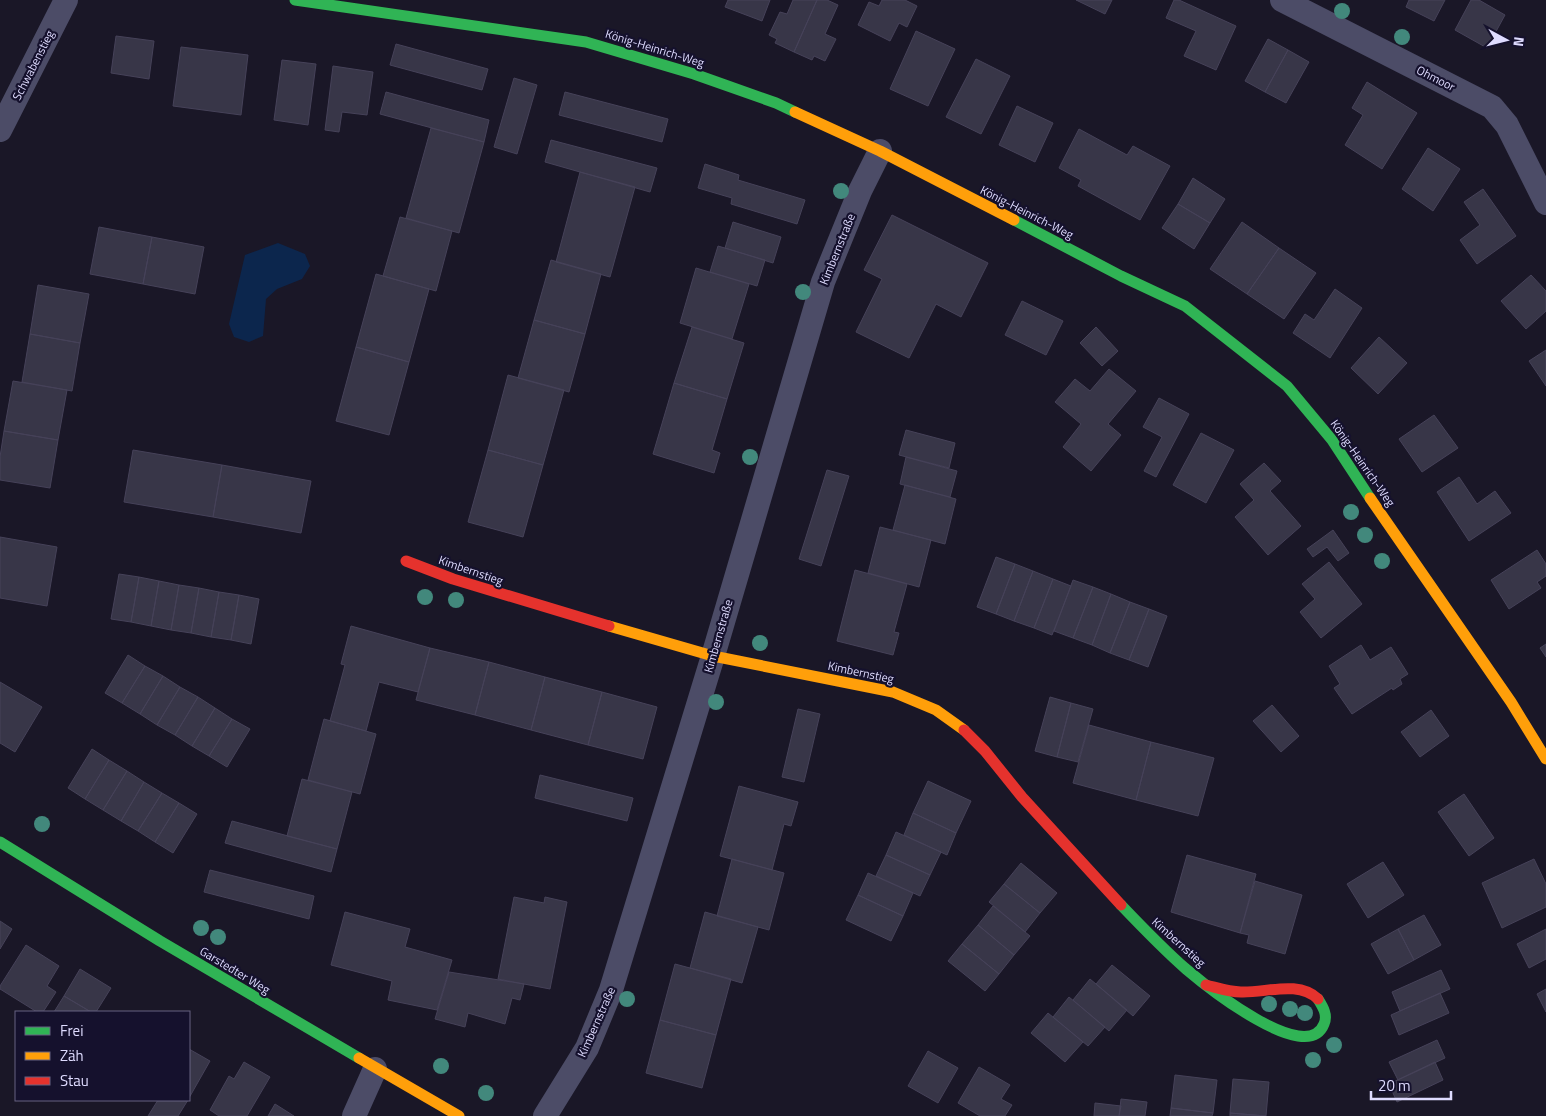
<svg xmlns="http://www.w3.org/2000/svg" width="1546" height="1116" font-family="'Titillium Web',sans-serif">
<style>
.water{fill:#0c264d}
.building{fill:#383648;stroke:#464259}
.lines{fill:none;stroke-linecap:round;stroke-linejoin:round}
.street{stroke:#4c4c67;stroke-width:24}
.fast{stroke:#30b455;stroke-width:11}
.slow{stroke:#ff9f0a;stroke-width:11}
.jam{stroke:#e5322d;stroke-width:11}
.tree{fill:#42887c}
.labels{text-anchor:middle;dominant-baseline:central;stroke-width:4.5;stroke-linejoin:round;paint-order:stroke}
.street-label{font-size:12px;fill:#dfdcff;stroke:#15112d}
</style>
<rect width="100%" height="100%" fill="#1a1727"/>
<path class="water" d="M278,243L305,254L310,266L302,279L277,289L266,299L263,336L249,342L234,337L229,324L245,255Z"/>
<path class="building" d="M728,0H770L762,21L725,7Z
M793,0H817L794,52L775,43L777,39L769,35L780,12L787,14Z
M817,0H827L838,5L825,34L836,39L825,61L814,56L812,60L794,52Z
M882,0H905L917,6L907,27L899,23L890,41L858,25L869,2L879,6Z
M1076,0H1112L1105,14Z
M1174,0H1179L1236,26L1216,70L1184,56L1196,31L1166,18Z
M1409,0H1445L1434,21L1406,7Z
M1471,0H1479L1505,15L1487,48L1455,30Z
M916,31L955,49L928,106L890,89Z
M116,36L154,41L149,79L111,73Z
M1268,39L1288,50L1265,92L1245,81Z
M396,44L488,69L482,90L390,65Z
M181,47L248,55L241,115L173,106Z
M1288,50L1309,62L1286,103L1265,92Z
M976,59L1010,76L981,134L946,117Z
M282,60L316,64L308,125L274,120Z
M333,66L373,72L367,115L342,112L339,132L325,130Z
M514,78L537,85L517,154L494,147Z
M1367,82L1417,113L1382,169L1345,145L1363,115L1352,108Z
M386,92L489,120L484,142L380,114Z
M565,92L668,119L662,142L559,115Z
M1017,106L1053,123L1035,162L999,145Z
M431,128L484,142L459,233L406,218Z
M1079,129L1127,155L1133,146L1170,166L1140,220L1078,186L1081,180L1059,168Z
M551,140L657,168L650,192L545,162Z
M1428,148L1460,169L1433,211L1402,189Z
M705,164L739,175L738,180L805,200L797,224L731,204L732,198L698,188Z
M580,172L635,187L610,277L556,262Z
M1193,178L1225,199L1210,223L1178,204Z
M1483,189L1516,236L1477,264L1460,240L1480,225L1464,202Z
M1178,204L1210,223L1194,249L1162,228Z
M892,215L988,263L961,317L936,304L909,358L856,332L882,279L864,270Z
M400,217L452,231L436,291L383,276Z
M733,222L781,237L773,263L725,248Z
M1242,222L1279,248L1247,294L1210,269Z
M99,227L152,237L143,284L90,274Z
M152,237L204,247L195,294L143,284Z
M718,246L765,260L757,286L710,272Z
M1279,248L1316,273L1284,319L1247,294Z
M551,260L601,274L585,334L534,320Z
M696,268L749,284L732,339L680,323Z
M376,274L429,289L409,362L356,347Z
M1531,275L1546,291V311L1526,329L1501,301Z
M38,285L89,294L80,343L30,334Z
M1335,289L1362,308L1330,358L1293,333L1305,314L1314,320Z
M1022,301L1063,321L1046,355L1005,335Z
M534,320L585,334L569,392L518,378Z
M692,327L744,343L727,399L674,383Z
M1096,327L1118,351L1102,366L1080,343Z
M30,334L80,343L72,391L22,382Z
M1379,337L1407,363L1378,394L1351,368Z
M356,347L409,362L389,435L336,421Z
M1546,350V386L1529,361Z
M1109,369L1136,391L1108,424L1121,435L1091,471L1063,447L1081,424L1055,402L1075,379L1090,391Z
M508,375L564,390L543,465L488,450Z
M13,381L67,390L58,440L4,431Z
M674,383L727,399L712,450L720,453L714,473L653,454Z
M1159,398L1189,414L1156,477L1144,471L1162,437L1143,427Z
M1434,415L1458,448L1422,472L1399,439Z
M906,430L955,443L949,468L899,455Z
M4,431L58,440L50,488L0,480V457Z
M1201,433L1234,450L1206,503L1173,485Z
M133,450L222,465L213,517L124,502Z
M488,450L543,465L523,537L468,522Z
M906,457L957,471L950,497L900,484Z
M1264,463L1281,481L1270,491L1301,526L1268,555L1235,517L1254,500L1240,484Z
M222,465L311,481L301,533L213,517Z
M827,470L849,476L821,566L799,559Z
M1459,477L1477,504L1495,491L1511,513L1469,541L1437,492Z
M905,485L956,499L945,544L893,530Z
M880,527L931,540L919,587L868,573Z
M1333,530L1349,553L1338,561L1327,547L1313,557L1307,549Z
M0,537L57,547L47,606L0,598Z
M1537,550L1546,564V576L1537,582L1541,588L1509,609L1491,580Z
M996,557L1015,564L996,614L977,607Z
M1329,562L1362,604L1321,638L1300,612L1315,599L1302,584Z
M1015,564L1033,571L1014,621L996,614Z
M855,570L907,584L894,632L899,633L893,655L837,641Z
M1033,571L1053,579L1034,628L1014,621Z
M119,574L139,577L131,622L111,619Z
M139,577L159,581L151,626L131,622Z
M1053,579L1071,586L1052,635L1034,628Z
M1073,580L1093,587L1073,638L1054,631Z
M159,581L179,585L171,630L151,626Z
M179,585L199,588L191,633L171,630Z
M1093,587L1111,594L1092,645L1073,638Z
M199,588L219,592L211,637L191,633Z
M219,592L239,595L231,640L211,637Z
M1111,594L1130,602L1110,653L1092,645Z
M239,595L259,599L251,644L231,640Z
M1130,602L1149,609L1129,660L1110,653Z
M1149,609L1167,616L1148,667L1129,660Z
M351,626L430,648L418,692L379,682L366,731L330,721L345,665L341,664Z
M1546,644V657L1540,648Z
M1361,645L1370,660L1391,647L1408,674L1400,679L1402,684L1393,690L1392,688L1352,714L1334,688L1340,684L1329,666Z
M430,648L489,662L475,715L416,700Z
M128,655L145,666L122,703L105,693Z
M489,662L545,677L531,730L475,715Z
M145,666L163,676L140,714L122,703Z
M163,676L180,687L157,725L140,714Z
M545,677L602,692L588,745L531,730Z
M0,682L42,707L15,752L0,743Z
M180,687L198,697L175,735L157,725Z
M602,692L657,707L643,759L588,745Z
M198,697L215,708L192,746L175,735Z
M1050,697L1071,703L1057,757L1035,751Z
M1071,703L1093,709L1078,762L1057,757Z
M1272,705L1299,736L1281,752L1253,721Z
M215,708L232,719L209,756L192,746Z
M798,709L820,714L804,782L782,777Z
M1431,710L1449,736L1420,757L1401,732Z
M232,719L250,729L227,767L209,756Z
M324,719L376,734L360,794L308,780Z
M1089,725L1151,742L1136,800L1073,783Z
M1151,742L1214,758L1198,816L1136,800Z
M92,749L109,760L85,799L68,788Z
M109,760L127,771L103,810L85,799Z
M127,771L144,782L121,821L103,810Z
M540,775L633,798L627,821L535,798Z
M302,779L352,792L337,849L287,836Z
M928,781L971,801L956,833L913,813Z
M144,782L162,793L138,831L121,821Z
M739,786L798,802L791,826L784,824L772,870L720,856Z
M162,793L179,803L155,842L138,831Z
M1464,794L1494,838L1469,856L1438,812Z
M179,803L197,814L173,853L155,842Z
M913,813L956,833L947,855L904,835Z
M232,821L337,849L331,872L225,843Z
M896,832L941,852L930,875L886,855Z
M886,855L930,875L920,896L876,876Z
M1187,855L1256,874L1240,933L1171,912Z
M732,859L784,873L769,930L717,916Z
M1534,859L1546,884V907L1502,928L1482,883Z
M1383,862L1404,895L1368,918L1347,884Z
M1021,863L1057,893L1040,913L1004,884Z
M210,870L314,896L309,919L204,892Z
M868,873L913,893L903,916L858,895Z
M1255,881L1302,895L1285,954L1247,943L1249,935L1240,933Z
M1004,884L1040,913L1025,932L989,902Z
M858,895L903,916L891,941L846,920Z
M514,897L544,903L545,897L567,902L550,989L498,979Z
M993,906L1030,936L1014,955L978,925Z
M345,912L410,929L405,947L452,960L437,1010L388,1000L392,981L331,965Z
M705,912L758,927L742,983L690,968Z
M1424,915L1441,945L1414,960L1398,929Z
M0,921L12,929L0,949Z
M978,925L1014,955L999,974L962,944Z
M1398,929L1414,960L1388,974L1371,944Z
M1546,929V959L1529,968L1517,944Z
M962,944L999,974L985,991L948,961Z
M26,945L59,966L47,986L56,992L43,1012H37L0,989V986Z
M675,964L731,979L716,1035L660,1020Z
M1112,965L1150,996L1133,1016L1096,984Z
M80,969L111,988L96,1012H91L64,996Z
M1441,970L1450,989L1400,1011L1392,992Z
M449,972L524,984L520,1000L512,998L505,1024L468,1013L465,1027L435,1019Z
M1090,979L1127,1010L1109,1031L1073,1000Z
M1546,989V1012L1537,994Z
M1440,993L1449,1013L1399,1035L1391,1015Z
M64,996L91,1012H54Z
M1069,997L1105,1027L1088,1046L1053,1017Z
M1048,1013L1083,1042L1065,1062L1031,1033Z
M660,1020L716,1035L702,1088L646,1073Z
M1437,1040L1445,1058L1398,1080L1389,1062Z
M189,1049L210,1061L189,1098Z
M928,1051L958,1068L938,1103L908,1086Z
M244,1062L270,1077L247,1116H219L210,1110L229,1076L234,1079Z
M1435,1062L1443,1080L1397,1102L1389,1084Z
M979,1067L1010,1085L1001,1099L1012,1105L1005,1116H980L958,1103Z
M1175,1075L1217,1080L1213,1113L1171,1108Z
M1233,1079L1269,1082L1266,1116L1230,1113Z
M1121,1099L1147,1102L1145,1116H1119Z
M158,1100H188L178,1116H148Z
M1095,1103L1121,1106L1119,1116H1094Z
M275,1104L294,1116H268Z
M1171,1108L1213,1113L1212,1116H1170Z
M1230,1113L1266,1116H1230Z"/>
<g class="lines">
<path class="street" d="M1282,0L1492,107L1507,125L1546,203
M0,130L66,0
M354,1116L375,1069
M545,1116L587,1048L611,990L713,656L823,282L860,191L880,151"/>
<path class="fast" d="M295,0L586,42L694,74L776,103L795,112
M1014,220L1121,276L1185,306L1287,386L1332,440L1370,498
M0,842L160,941L359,1058
M1121,905C1142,927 1163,949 1186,969C1206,986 1307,1067 1324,1024C1328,1015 1323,1007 1318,999"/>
<path class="slow" d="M795,112L880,151L1014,220
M1370,498L1511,702L1546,759
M609,626L713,656L893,692L936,710L964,730
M359,1058L459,1116"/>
<path class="jam" d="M406,561L453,579L609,626
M964,730L985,751L1022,797L1121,905
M1206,985C1218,988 1229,992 1241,992C1266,993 1298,980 1318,999"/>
</g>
<g class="tree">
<circle cx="1342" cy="11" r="8"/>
<circle cx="1402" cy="37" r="8"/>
<circle cx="841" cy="191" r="8"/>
<circle cx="803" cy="292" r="8"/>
<circle cx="750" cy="457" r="8"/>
<circle cx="1351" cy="512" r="8"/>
<circle cx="1365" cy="535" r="8"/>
<circle cx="1382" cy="561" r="8"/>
<circle cx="425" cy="597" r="8"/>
<circle cx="456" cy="600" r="8"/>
<circle cx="760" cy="643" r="8"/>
<circle cx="716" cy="702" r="8"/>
<circle cx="42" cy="824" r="8"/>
<circle cx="201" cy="928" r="8"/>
<circle cx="218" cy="937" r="8"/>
<circle cx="627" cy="999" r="8"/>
<circle cx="1269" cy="1004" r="8"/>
<circle cx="1290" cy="1009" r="8"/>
<circle cx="1305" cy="1013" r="8"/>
<circle cx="1334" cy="1045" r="8"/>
<circle cx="1313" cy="1060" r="8"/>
<circle cx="441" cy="1066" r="8"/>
<circle cx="486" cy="1093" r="8"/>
</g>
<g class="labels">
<g class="street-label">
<text transform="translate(655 48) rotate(17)">König-Heinrich-Weg</text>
<text transform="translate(33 65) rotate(-63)">Schwabenstieg</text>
<text transform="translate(1436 78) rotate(27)">Ohmoor</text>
<text transform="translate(1027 212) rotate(27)">König-Heinrich-Weg</text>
<text transform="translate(837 249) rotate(-68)">Kimbernstraße</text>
<text transform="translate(1363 463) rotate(55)">König-Heinrich-Weg</text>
<text transform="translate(471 570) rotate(19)">Kimbernstieg</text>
<text transform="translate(718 636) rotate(-74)">Kimbernstraße</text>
<text transform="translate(861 672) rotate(12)">Kimbernstieg</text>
<text transform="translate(1179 942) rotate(42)">Kimbernstieg</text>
<text transform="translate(235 970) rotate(31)">Garstedter Weg</text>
<text transform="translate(596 1022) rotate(-66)">Kimbernstraße</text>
</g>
</g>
<rect x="15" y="1011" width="175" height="90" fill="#15112d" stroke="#666281"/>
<rect x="25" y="1027" width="25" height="8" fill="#30b455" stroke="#666281"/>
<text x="60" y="1036" font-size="15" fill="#dfdcff">Frei</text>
<rect x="25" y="1052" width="25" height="8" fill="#ff9f0a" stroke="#666281"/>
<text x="60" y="1061" font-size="15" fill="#dfdcff">Zäh</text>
<rect x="25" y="1077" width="25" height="8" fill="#e5322d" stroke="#666281"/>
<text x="60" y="1086" font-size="15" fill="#dfdcff">Stau</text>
<g transform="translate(1506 40) rotate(97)" stroke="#15112d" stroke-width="4" paint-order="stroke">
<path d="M0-4L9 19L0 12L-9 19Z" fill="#dfdcff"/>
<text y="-8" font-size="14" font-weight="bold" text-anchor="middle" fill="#dfdcff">N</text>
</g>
<path d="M1371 1091v8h80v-8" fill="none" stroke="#dfdcff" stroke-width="2.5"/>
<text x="1378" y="1091" font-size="15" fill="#dfdcff" stroke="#15112d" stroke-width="4" paint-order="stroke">20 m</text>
</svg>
